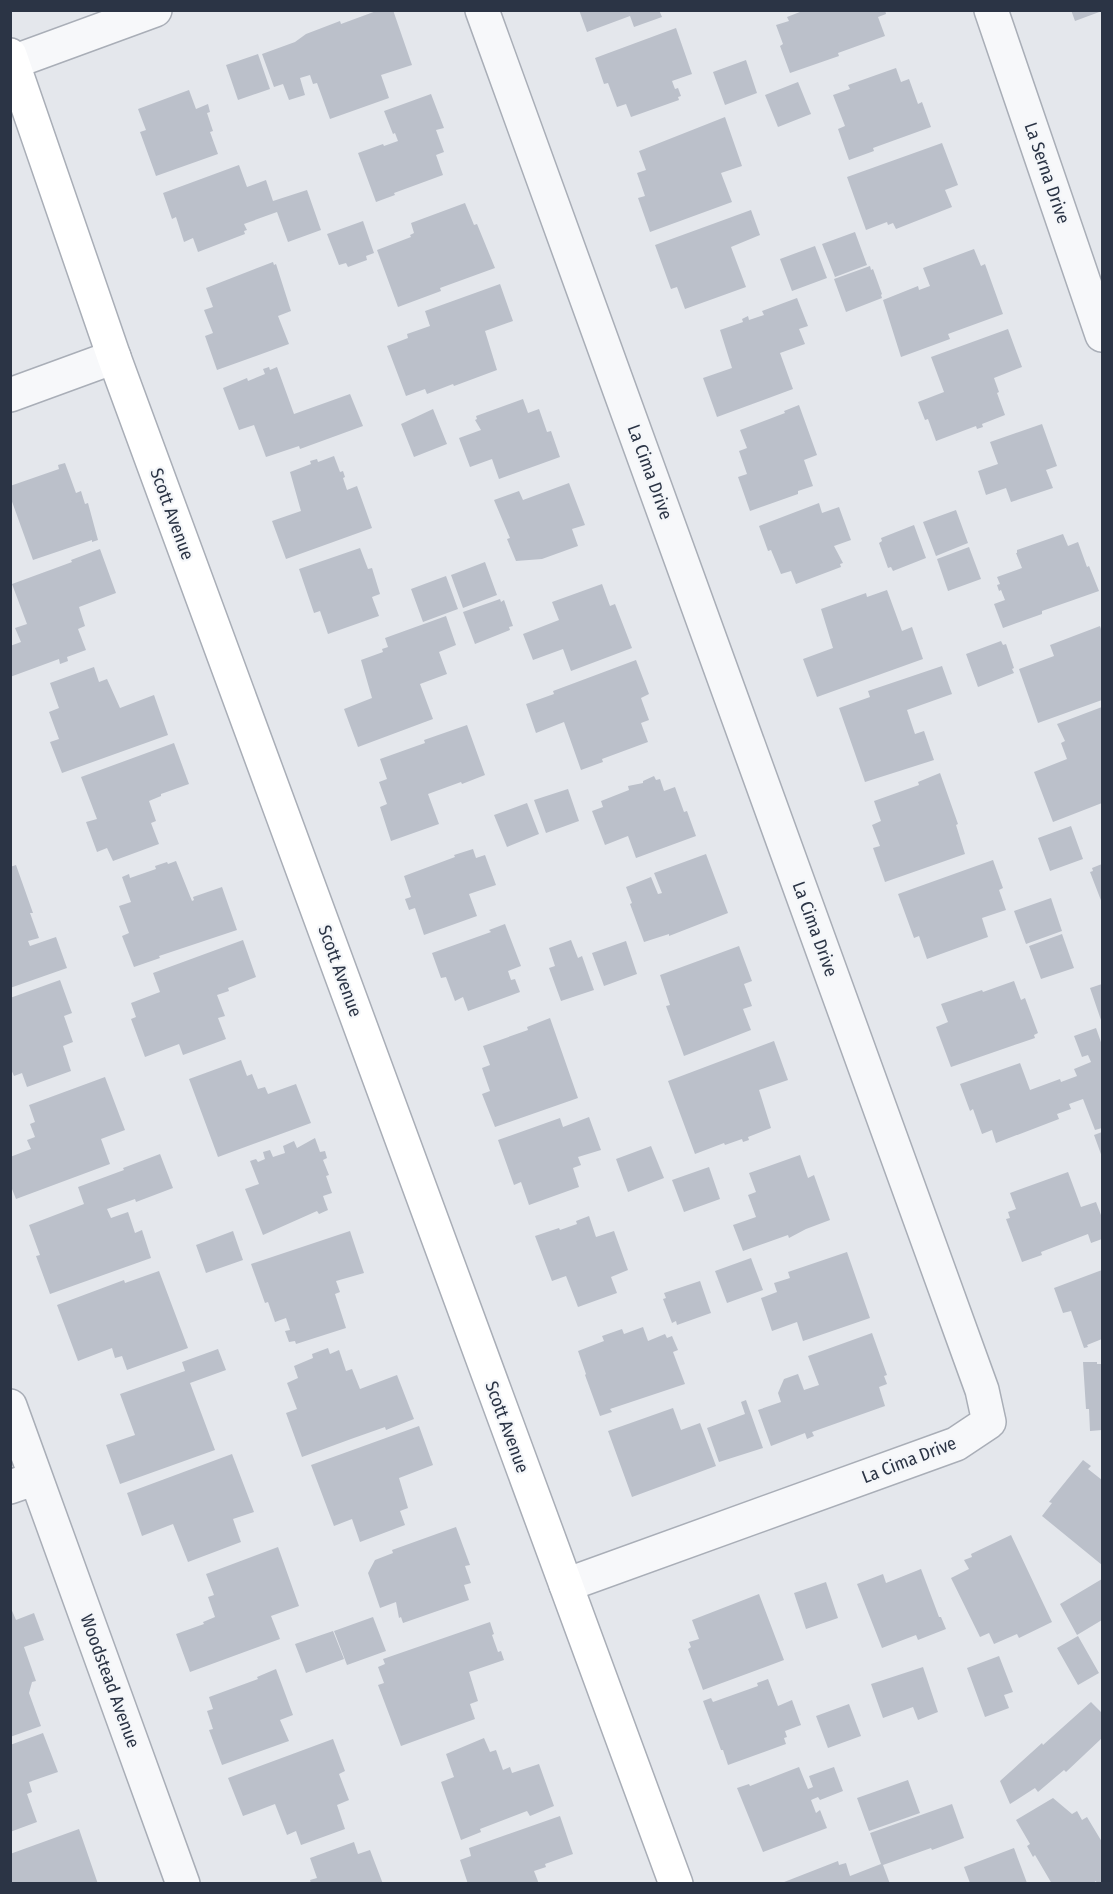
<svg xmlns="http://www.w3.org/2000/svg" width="1113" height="1894" font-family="'Fira Sans Condensed',sans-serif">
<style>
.building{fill:#bbc0ca}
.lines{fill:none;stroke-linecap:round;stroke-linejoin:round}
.street-casing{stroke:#a9aeb7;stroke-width:36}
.secondary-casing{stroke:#a9aeb7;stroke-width:36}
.street{stroke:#f7f8fa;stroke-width:33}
.secondary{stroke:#fff;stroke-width:33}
.labels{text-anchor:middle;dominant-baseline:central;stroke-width:4.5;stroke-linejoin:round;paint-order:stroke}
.street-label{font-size:18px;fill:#2b3445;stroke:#f4f6f9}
</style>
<rect width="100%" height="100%" fill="#e4e7ec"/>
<path class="building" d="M379,10H393L412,65L381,75L389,98L330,119L317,83L313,84L310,75L300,78L305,95L289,100L283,84L274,87L262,54L295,42L306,34L340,21L341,24Z
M579,10H659L662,17L634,27L630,16L587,32Z
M805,10H885L886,14L878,17L885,36L838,53L839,56L790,73L780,46L783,44L776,25L789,21L787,17Z
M1071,10H1102V11L1075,21Z
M676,28L692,74L672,81L675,89L678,88L681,96L678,97L679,100L631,117L626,104L617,107L608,83L604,84L595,58Z
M258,54L270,89L238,100L226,65Z
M746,60L757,93L725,105L713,72Z
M896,68L901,82L909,79L918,104L922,102L931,127L873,148L874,151L849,160L838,129L845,126L833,95L850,89L848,85Z
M798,82L811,114L778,127L765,95Z
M189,90L196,109L208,104L210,112L207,113L213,131L210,132L218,154L156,176L140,132L146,130L138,109Z
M431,94L444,128L436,130L444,152L436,155L443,175L394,193L395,195L376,202L358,153L383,144L384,146L398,141L395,133L393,134L384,111Z
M725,117L742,166L721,173L732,202L650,232L638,198L645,196L637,173L646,170L639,151Z
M942,143L958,185L945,190L952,207L896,229L893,223L888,225L887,222L866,230L847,177Z
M239,165L247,187L266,180L273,201L307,190L321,230L288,242L277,212L244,224L247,230L244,231L245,234L198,252L193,238L184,242L176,217L172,219L163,193Z
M465,203L474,225L477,224L495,268L440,288L441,291L398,307L377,250L411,237L410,235L414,233L411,223Z
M751,210L760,235L731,247L746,287L685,309L677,287L671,289L655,245Z
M363,221L374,253L366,256L367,260L348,267L346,263L339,265L327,234Z
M855,232L867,265L835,277L822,244Z
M815,246L827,278L792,291L780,259Z
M974,249L981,266L985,264L1003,314L948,334L950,339L901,357L883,300L918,286L919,290L930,286L923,268Z
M273,262L274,265L276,264L291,311L278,316L289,344L217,370L205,336L213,333L204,310L213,307L206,288Z
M870,266L871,270L873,269L882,294L881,295L882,298L846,312L834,279Z
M500,284L513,321L485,331L497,370L454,386L453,384L427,394L425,389L406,396L387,346L408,338L407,334L430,326L425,311Z
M797,298L808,326L799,329L805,344L780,353L793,389L717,417L703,378L732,368L720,330L743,322L742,319L748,316L749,320L764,315L762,311Z
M1008,329L1022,367L994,378L999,392L997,393L1005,415L982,424L983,427L977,429L976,426L936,441L928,419L925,420L918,402L944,392L931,357Z
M269,367L270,370L277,367L294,414L350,394L363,426L300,449L299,446L266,457L254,425L239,430L223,388L247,378L248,381L265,374L263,369Z
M523,399L528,413L539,409L547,432L551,431L560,457L499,479L492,459L470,467L459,438L481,430L475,420L477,419L476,416Z
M799,405L817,455L804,460L813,486L798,491V494L750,511L738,477L747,474L739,451L747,448L740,430L785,413L784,411Z
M433,409L447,444L414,457L401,424Z
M1042,424L1057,466L1046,470L1053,488L1011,502L1006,488L986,495L978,471L998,464L990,442Z
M334,456L340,472L343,471L345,477L343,478L347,490L357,486L372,528L286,559L272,521L301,511L290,472L311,464L310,461L317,459L318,462Z
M65,463L76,493L81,491L85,504L88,503L98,540L92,542V540L33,560L10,496V486L59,469L58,465Z
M569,483L585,525L572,529L578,546L542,559L516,561L507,539L510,538L494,500L519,491L523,500Z
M819,503L822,513L839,507L851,540L834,546L843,563L840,564L841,567L796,584L791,571L781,574L771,550L768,551L759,526Z
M956,510L968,543L936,556L923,522Z
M914,525L926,558L893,571L891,567L888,568L879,543L882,541L881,538Z
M1063,534L1068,546L1078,542L1087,567L1089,566L1099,591L1042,611V614L1003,628L994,604L1005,600L1001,590L999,591L997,585L1000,584L997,577L1022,568L1016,553H1017V550Z
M969,547L981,579L948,591L937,559Z
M360,548L368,569L372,568L380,594L372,597L379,616L328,634L320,611L314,613L299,569Z
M100,549L116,593L79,607L85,626L78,629L86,650L67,657L68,661L60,664L59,659L10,677V646L21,642L15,628L27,624L12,584L72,562L71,560Z
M485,562L497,595L463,608L451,575Z
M446,576L458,609L423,622L411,589Z
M602,584L610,606L615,604L632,648L571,671L563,649L533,660L523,634L559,620L552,602Z
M887,590L902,631L912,627L923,659L817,697L803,659L833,648L821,609L866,593L867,597Z
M500,599L501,602L504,600L513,626L509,627L510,630L475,644L463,612Z
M446,616L456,645L439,652L447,674L420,684L433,719L358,747L344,709L372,698L361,660L383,652L382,649L388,647L385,638Z
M1100,626L1102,632V700L1038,723L1019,669L1054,656L1050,645Z
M1001,641L1003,645L1006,644L1014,668L1012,669L1014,673L978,687L966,654Z
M636,660L649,694L641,698L649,720L641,723L648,742L602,759L603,762L581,770L564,722L536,733L526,704L554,694L553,691Z
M942,666L952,694L907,710L915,734L924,731L934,760L865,782L839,708L870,697L868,691Z
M94,667L99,682L107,679L120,708L154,695L168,735L62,773L50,742L59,739L49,712L59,708L50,683Z
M1102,707V803L1053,822L1034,772L1067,759L1061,743L1065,741L1057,724Z
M467,725L485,775L462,784L461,782L428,794L439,824L391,841L380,807L387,804L379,782L387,779L380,759L425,743L424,740Z
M174,743L189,784L161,794V796L149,801L156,821L151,823L159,844L113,861L107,848L97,852L86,822L97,819L81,777Z
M940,773L958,824L956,825L965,854L885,882L873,848L880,846L872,825L881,821L874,801L919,785L918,782Z
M654,776L656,780L660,779L664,791L675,787L684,812L687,811L696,836L636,858L628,836L605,845L592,811L603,807L601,801L629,790L628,786L643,783V781Z
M568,789L579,821L546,833L534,800Z
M527,803L539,834L507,847L494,815Z
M1071,826L1083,859L1050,871L1038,838Z
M473,849L476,858L485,855L496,885L469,894L477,916L424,935L415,908L409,910L405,899L411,897L404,876L455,857L454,855Z
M706,854L728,913L669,936V934L644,942L630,904L632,903L626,887L651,877L658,894L662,893L654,873Z
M993,860L1003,888L999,890L1006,910L982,918L988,937L927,959L919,936L914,938L898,894Z
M176,861L192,901L194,900L193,897L222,887L237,930L159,956L160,958L134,967L122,936L129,933L119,906L131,902L122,877L129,874L130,878L156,869L155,866L167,862L168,864Z
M1102,864V903L1090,872L1093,871L1092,868Z
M16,865L33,913H30L39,938L28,941L30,946L56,937L67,968L10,988V867Z
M1051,898L1062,931L1026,944L1014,911Z
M505,924L521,966L508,971L511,980L515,979L520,992L468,1011L463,997L455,1001L446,977L441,978L432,953L491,932L489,930Z
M1062,934L1074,968L1041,979L1029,946Z
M243,940L256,977L228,988L229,991L217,995L225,1016L218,1018L226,1039L183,1055L179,1044L145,1057L131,1019L136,1017L131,1003L160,992L153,973Z
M571,940L578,958L582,956L594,990L561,1001L549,968L555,966L549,948Z
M626,941L637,974L604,986L592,953Z
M739,946L752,981L744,984L752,1006L743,1009L751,1030L684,1056L666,1006L670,1005L660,975Z
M60,980L72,1013L64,1016L73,1042L63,1046L71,1071L27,1087L22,1073L14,1076L10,1067V998Z
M1014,981L1021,1000L1025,998L1038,1033L1034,1035L1035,1038L951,1067L936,1027L948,1022L941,1004L982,990L983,992Z
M1102,984V1023L1090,988Z
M550,1018L578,1098L495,1127L482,1094L490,1091L482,1068L490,1065L483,1046L528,1030L527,1027Z
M1096,1028L1102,1045V1128L1095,1130L1083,1099L1069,1104L1071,1109L1057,1114L1059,1119L996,1143L992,1130L982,1134L973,1109L970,1111L960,1084L1020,1063L1030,1090L1060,1079L1061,1082L1077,1076L1074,1069L1091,1062L1088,1055L1082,1057L1074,1036Z
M774,1041L788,1080L759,1090L771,1128L748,1137L749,1140L743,1142L742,1139L725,1145L724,1143L695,1154L668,1081Z
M241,1060L247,1076L252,1074L258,1089L265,1087L268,1094L296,1084L311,1123L218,1157L189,1079Z
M105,1077L125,1130L101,1139L110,1164L16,1199L10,1184V1157L31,1149L27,1140L35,1137L30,1124L35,1122L29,1105Z
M589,1117L601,1150L578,1157L581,1165L573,1168L579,1187L529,1205L521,1182L514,1185L498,1140L560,1118L563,1127Z
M1102,1132V1157L1094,1135Z
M315,1138L320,1152L325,1151L327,1158L323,1160L329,1175L326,1176L332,1193L323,1196L328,1210L319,1214L317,1211L263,1235L245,1189L259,1184L250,1161L256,1159L258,1162L265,1159L263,1152L270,1150L273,1157L285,1153L283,1146L294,1141L297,1148Z
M651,1146L664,1178L628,1192L616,1159Z
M160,1154L173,1188L136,1202L135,1199L107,1209L111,1218L128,1212L135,1233L142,1230L151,1258L50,1294L36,1256L40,1255L29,1225L84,1204L78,1187L124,1170L123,1168Z
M800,1155L808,1178L814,1175L830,1220L806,1229L789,1238L788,1235L743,1251L733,1225L756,1217L748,1195L756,1192L749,1173Z
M709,1167L720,1199L684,1212L672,1180Z
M1068,1172L1081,1207L1096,1202L1101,1215L1102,1214V1239L1091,1243L1088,1234L1041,1252L1042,1255L1022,1262L1006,1219L1010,1218L1008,1212L1016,1209L1010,1193Z
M589,1216L596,1237L614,1231L628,1270L611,1277L617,1293L578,1307L566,1276L552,1281L535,1236L559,1228L560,1230L577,1224L576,1221Z
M233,1231L243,1260L206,1273L196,1245Z
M350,1231L364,1273L336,1281L340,1292L335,1294L346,1328L296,1344L295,1341L289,1342L285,1331L290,1330L286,1318L275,1322L268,1302L265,1303L251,1264Z
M847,1252L870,1318L803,1341L797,1322L772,1331L761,1298L777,1292L774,1283L790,1278L788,1272Z
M751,1258L763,1290L727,1303L715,1271Z
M1102,1270V1339L1087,1345L1088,1347L1084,1348L1071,1311L1063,1313L1054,1288Z
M159,1271L188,1348L127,1370L122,1356L115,1358L112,1348L78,1361L57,1305L124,1280L125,1283Z
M700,1281L711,1313L677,1325L676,1321L672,1323L663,1299L666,1298L664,1293Z
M643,1327L648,1341L665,1334L667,1338L672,1336L678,1350L673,1352L685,1384L610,1409L612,1412L600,1416L585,1375L586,1374L578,1351L604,1341L602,1336L622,1329L624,1334Z
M872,1333L887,1375L884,1376L887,1384L879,1387L885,1406L812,1432L814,1436L807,1439L805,1433L771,1446L758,1410L781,1402L778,1393L784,1379L798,1374L804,1390L819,1385L808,1356Z
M328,1348L330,1354L339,1350L346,1371L352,1369L360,1389L397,1375L414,1419L386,1430L385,1427L351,1439L302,1457L286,1413L297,1409L287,1383L298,1378L294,1366L313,1358L312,1354Z
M218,1349L226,1370L190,1383L215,1450L120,1484L106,1445L135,1435L120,1394L185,1371L182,1362Z
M1083,1362H1097V1364H1102V1430L1090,1431L1089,1409H1086Z
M746,1400L763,1448L719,1462L707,1428L745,1414L741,1402Z
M673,1408L681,1430L700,1423L716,1466L632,1497L608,1431Z
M419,1426L433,1465L399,1478L408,1508L400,1511L405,1525L360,1542L352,1519L334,1526L311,1465Z
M232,1454L254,1512L233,1519L241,1542L188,1562L173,1524L142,1536L127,1493Z
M1083,1460L1091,1466L1088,1469L1102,1480V1565L1042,1516L1052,1503L1049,1502Z
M456,1527L470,1565L465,1566L471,1583L464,1585L469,1600L403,1623L401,1617L399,1618L396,1602L380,1608L368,1573L375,1560L393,1553L392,1550Z
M1011,1535L1052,1622L1019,1638L1017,1634L994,1644L989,1633L980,1637L951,1578L969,1569L964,1560L972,1557L971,1554Z
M278,1547L299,1606L271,1616L280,1639L190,1672L176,1634L204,1624L203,1622L215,1617L208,1597L214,1595L206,1574Z
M921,1569L939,1617H941L946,1629L918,1640L916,1635L882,1648L857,1584L883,1574L886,1583Z
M1102,1579V1620L1077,1635L1060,1604Z
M826,1582L838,1618L806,1629L794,1593Z
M759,1594L784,1660L703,1690L688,1649L691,1647L689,1642L699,1639L692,1620Z
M10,1606L16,1620L34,1613L44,1640L24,1647L36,1681L32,1682L29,1693L41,1726L10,1737Z
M373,1617L386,1651L347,1665L334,1631Z
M490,1622L494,1634L492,1635L498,1652L501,1651L504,1660L469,1672L478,1701L470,1704L475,1719L401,1746L378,1685L384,1683L378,1667L385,1664L383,1659Z
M333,1631L344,1659L306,1673L295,1644Z
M1078,1636L1099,1673L1078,1685L1057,1648Z
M999,1656L1013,1692L1004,1695L1009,1708L985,1717L967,1668Z
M923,1667L938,1712L918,1720L913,1707L883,1718L871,1684Z
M276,1669L293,1715L280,1720L289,1741L222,1765L209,1730L213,1729L207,1711L213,1709L209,1697L258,1679L257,1677Z
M768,1679L778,1706L792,1700L801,1725L785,1731L787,1737L784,1738L786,1744L728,1765L723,1750H721L703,1701L711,1698L713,1702L758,1686L757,1683Z
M1091,1702L1102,1713V1738L1066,1772L1064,1770L1038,1792L1035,1788L1010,1804L1000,1781L1042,1743L1043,1745Z
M849,1704L861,1736L828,1748L816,1716Z
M43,1733L58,1772L29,1782L32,1792L27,1794L37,1822L10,1832V1745Z
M484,1738L490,1752L496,1750L503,1770L510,1767L512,1773L539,1764L554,1806L530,1816L527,1811L480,1829L481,1832L461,1840L441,1782L454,1777L446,1754Z
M333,1739L345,1771L339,1774L349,1800L337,1805L345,1829L301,1845L296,1831L287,1835L275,1804L243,1816L228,1778Z
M799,1767L808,1789L813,1787L809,1776L834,1767L843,1791L820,1800L818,1797L811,1800L816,1813L820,1810L827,1828L763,1852L737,1788L749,1784L750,1786Z
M908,1780L920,1813L869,1831L857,1798Z
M1053,1798L1072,1814L1077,1811L1082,1820L1087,1817L1102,1842V1884H1097L1096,1881L1092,1884H1052L1035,1855L1033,1857L1027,1846L1030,1844L1016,1820Z
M952,1804L964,1838L932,1850L931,1848L883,1865L890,1884H779L838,1861L839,1865L846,1863L850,1876L881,1864L870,1833Z
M560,1816L573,1854L545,1864L546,1867L534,1871L539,1884H468L460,1860L471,1856L469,1848Z
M79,1829L98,1884H10V1854Z
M354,1842L358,1854L370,1850L383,1884H311L310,1880L317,1878L310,1858Z
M1014,1848L1027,1883H970L964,1867Z"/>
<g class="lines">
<g class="street-casing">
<path id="street" d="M482,10L982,1390L989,1422L956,1444L566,1585
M991,10L1102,335
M13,62L155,10
M10,395L114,357
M10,1406L183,1884
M10,1487L36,1478"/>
</g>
<g class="secondary-casing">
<path id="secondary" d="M10,55L114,357L676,1884"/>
</g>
<use href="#street" class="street"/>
<use href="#secondary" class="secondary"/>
</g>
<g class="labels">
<g class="street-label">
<text transform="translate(1047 173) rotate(71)">La Serna Drive</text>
<text transform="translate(650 472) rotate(70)">La Cima Drive</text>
<text transform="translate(172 514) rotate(70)">Scott Avenue</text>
<text transform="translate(815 929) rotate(70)">La Cima Drive</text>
<text transform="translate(340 971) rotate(70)">Scott Avenue</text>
<text transform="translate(507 1427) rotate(70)">Scott Avenue</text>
<text transform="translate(909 1460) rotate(-21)">La Cima Drive</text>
<text transform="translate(110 1681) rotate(70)">Woodstead Avenue</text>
</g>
</g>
<rect width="1113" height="1894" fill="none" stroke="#2b3445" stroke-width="24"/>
</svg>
